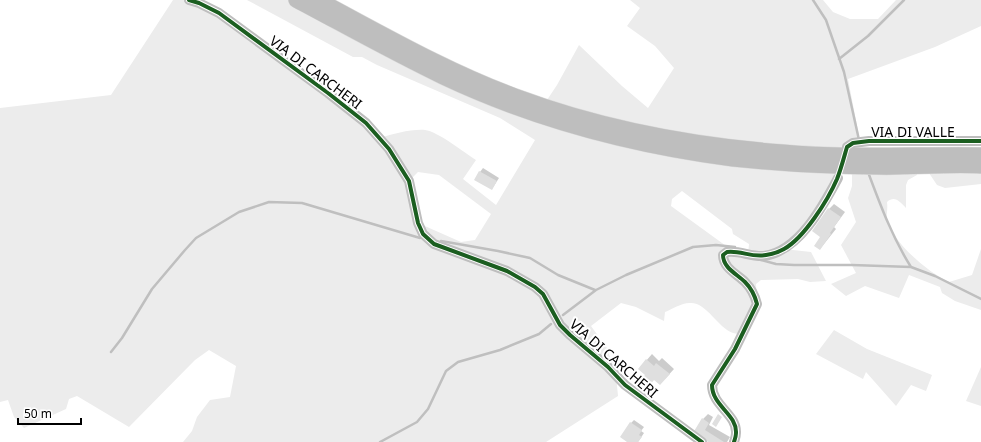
<svg xmlns="http://www.w3.org/2000/svg" width="981" height="442" font-family="'Noto Sans',sans-serif">
<style>
.green{fill:#ececec;fill-rule:evenodd}
.shadow{fill:#0003}
.lines{fill:none;stroke-linecap:round;stroke-linejoin:round}
.stream{stroke:#bfbfbf;stroke-width:2.5}
.building{fill:#dfdfdf}
.highway-casing{stroke:#dbdbdb;stroke-width:16}
.minor{stroke:#bebebe;stroke-width:10}
.highway{stroke:#bebebe;stroke-width:15}
.cycleway-casing{stroke:#fff;stroke-width:6}
.cycleway{stroke:#1b5e20;stroke-width:4}
.labels{text-anchor:middle;dominant-baseline:central;stroke-width:4;stroke-linejoin:round;paint-order:stroke}
.street-label{font-size:14px;fill:#000;stroke:#fff}
</style>
<rect width="100%" height="100%" fill="#fff"/>
<path class="green" d="M173,0H189L219,13L380,138C393,134 411,129 425,130C437,131 465,153 476,160L463,179L496,205L535,140L500,118L377,65L362,57H353L247,0H296L483,94L841,166L826,201L784,249L811,252L826,281L810,282L798,279L761,280L756,284L757,304L742,334C740,334 736,334 733,333C718,328 707,303 691,303C683,302 672,309 665,312L664,321L636,307L621,303L591,326L607,348L616,375L618,396L546,442H183L192,431L197,417L210,400L230,397L236,366L209,350L195,360L129,427L77,396L69,399L66,409L24,428L14,417L8,400L0,402V108L111,95ZM418,172L439,175L491,214L475,240L461,242L418,223L409,181ZM682,191L732,229L733,234L749,244L748,255L733,251L671,206L672,199Z
M630,0H823L833,12L850,19H878L896,0H981V26L935,47L848,79L859,136L860,155L784,153L543,106L557,85L579,45L622,86L648,108L674,68L655,46L627,26L640,8Z
M981,166V184L945,188L937,185L925,167Z
M852,167H917V175L908,180L906,185V208C900,202 895,195 887,202C888,209 886,216 887,220C893,243 929,273 949,282L972,275L981,249V310L955,301L942,293L940,287L909,275L899,298L865,286L846,296L831,284L856,273L841,245L856,222L848,198L852,186Z
M834,330L867,349L932,375L926,391L911,385L896,406L866,372L863,379L816,354Z
M981,367V406L966,401Z"/>
<path class="shadow" d="M483,168L499,178L492,189L480,172Z
M834,204L845,212L834,227L836,229L820,249L821,237L829,209Z
M652,354L659,361L662,358L674,369L665,379L646,375L639,369Z
M708,414L713,417L709,425L730,437L727,442H710L694,432L703,419Z
M634,420L644,427L641,431L644,433L638,442H629L631,423Z"/>
<g class="lines">
<path class="stream" d="M813,0L826,20L844,72L859,140
M839,59L868,36L904,0
M868,172C880,204 892,237 911,267
M441,241L498,251L530,258L558,275L595,290
M761,260L776,264L794,265H852L911,267L935,276L981,299
M563,315L596,290L626,275L693,247L716,245L735,247
M111,352L122,338L152,289L185,250L196,238L239,212L269,202L302,203L420,238
M380,442L417,422L428,409L446,371L458,362L500,350L539,334L551,324"/>
</g>
<path class="building" d="M479,171L497,181L492,190L474,180Z
M828,208L841,217L830,233L831,234L820,250L814,246L820,237L812,231Z
M646,359L654,366L656,363L670,374L660,385L654,380L649,386L642,379L645,375L638,369Z
M718,414L722,417L716,427L712,424Z
M702,418L709,423L705,430L724,442H708L693,433Z
M630,422L642,430L639,435L642,437L638,442H627L620,437Z"/>
<g class="lines">
<g class="highway-casing">
<path id="highway" d="M296,0C345,26 393,53 443,77C534,120 633,146 733,159C780,164 829,167 877,167C911,168 946,164 981,166
M319,0C383,34 447,71 515,96C601,128 692,145 783,152C849,158 915,154 981,155"/>
</g>
<path class="minor" d="M189,0L199,3L219,13L328,93L366,123L389,149L409,181L418,223L423,234L434,244L507,271L535,287L543,294L560,325L570,335L608,367L625,385L702,442
M847,147L853,143L869,141H981
M734,442C735,439 736,436 736,433C737,414 712,406 712,385L735,349L757,304C755,296 751,288 745,282C737,274 723,268 723,255L727,252C740,250 750,257 764,256C799,251 823,206 838,178"/>
<use href="#highway" class="highway"/>
<g class="cycleway-casing">
<path id="cycleway" d="M189,0L199,3L219,13L328,93L366,123L389,149L409,181L418,223L423,234L434,244L507,271L535,287L543,294L560,325L570,335L608,367L625,385L702,442
M734,442C735,439 736,436 736,433C737,414 712,406 712,385L735,349L757,304C755,296 751,288 745,282C737,274 723,268 723,255L727,252C740,250 752,258 766,255C772,254 779,252 784,249C804,238 828,200 837,179C841,169 844,157 847,147L853,143L869,141H981"/>
</g>
<use href="#cycleway" class="cycleway"/>
</g>
<g class="labels">
<g class="street-label">
<text transform="translate(316 72) rotate(37)">VIA DI CARCHERI</text>
<text x="913" y="131">VIA DI VALLE</text>
<text transform="translate(614 358) rotate(41)">VIA DI CARCHERI</text>
</g>
</g>
<path d="M18 418v6h63v-6" fill="none" stroke="#000000" stroke-width="2"/>
<text x="24" y="418" font-size="12" fill="#000000" stroke="#ffffff" stroke-width="3" paint-order="stroke">50 m</text>
</svg>
